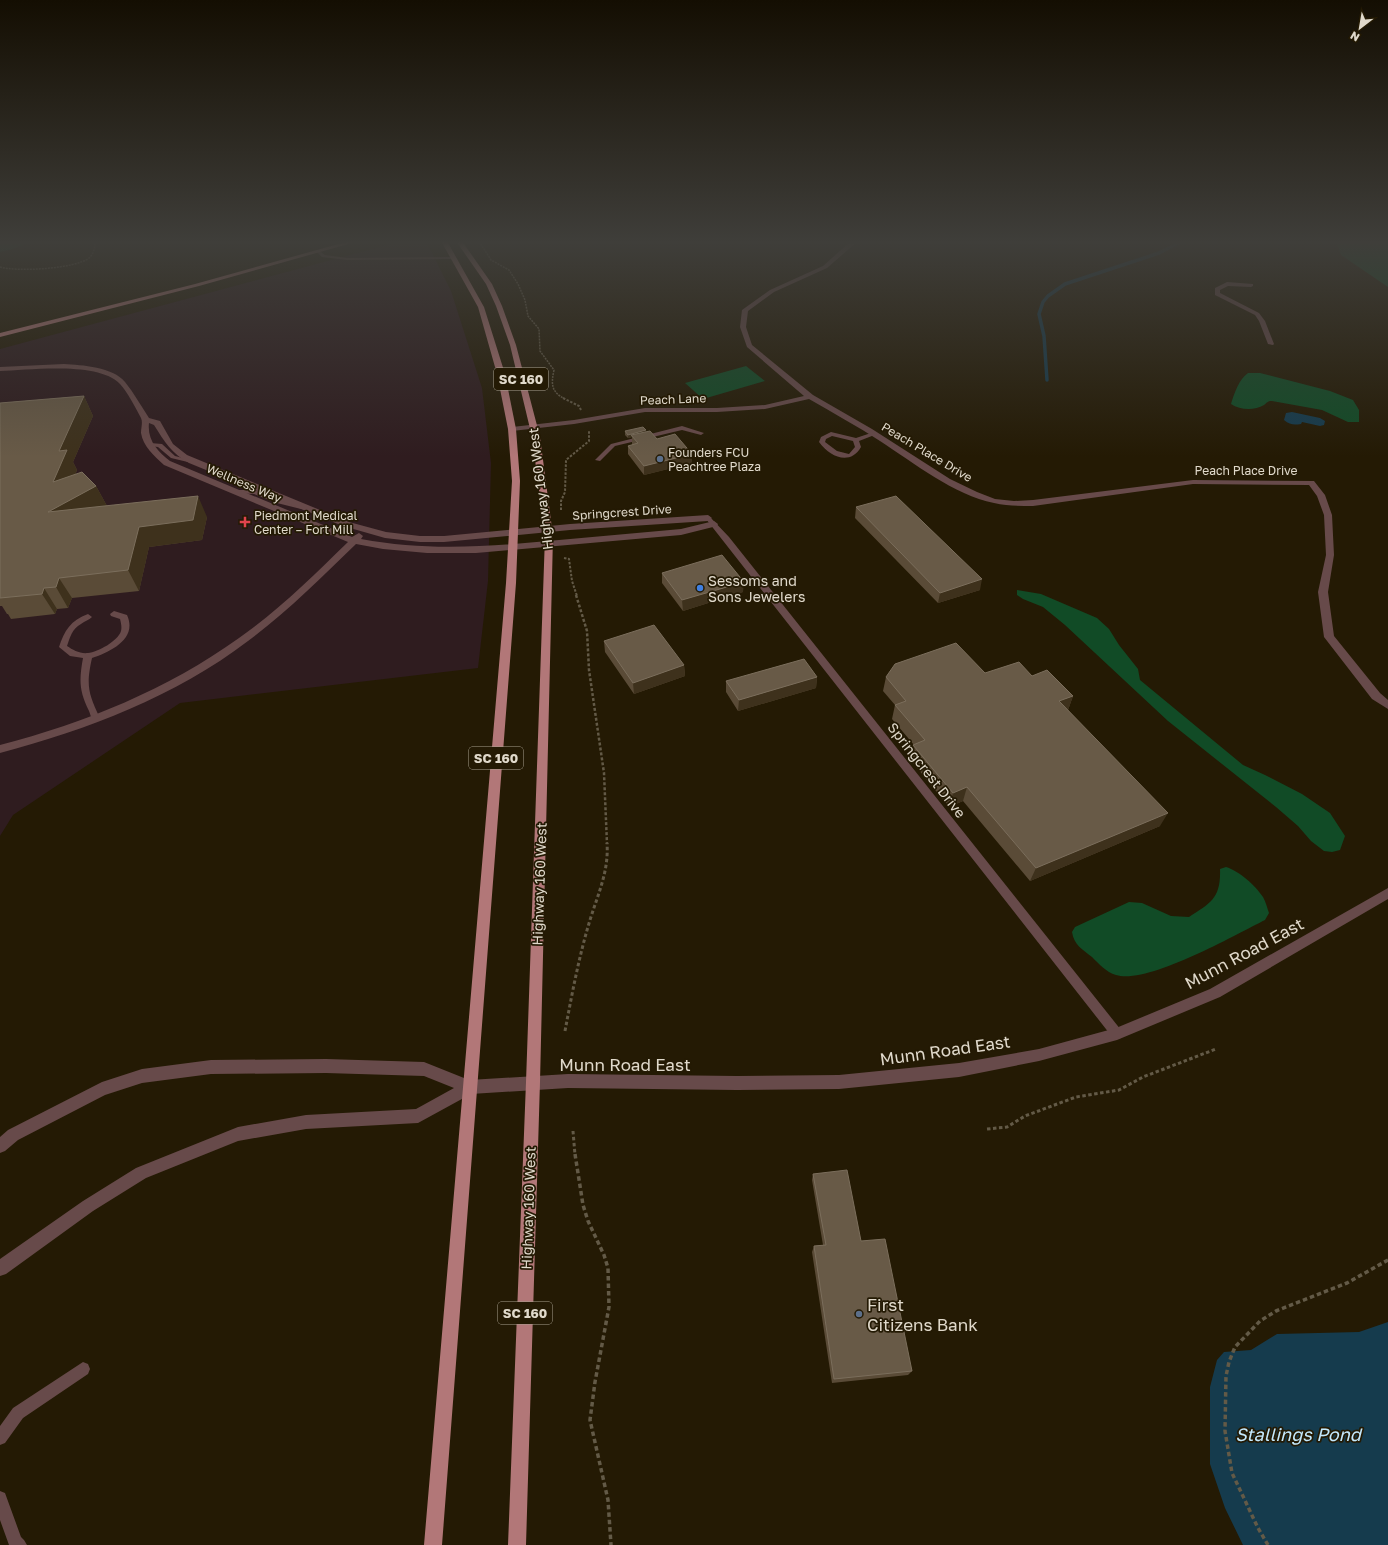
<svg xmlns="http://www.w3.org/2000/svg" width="1388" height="1545" font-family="'Golos Text',sans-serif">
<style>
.medical{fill:#2f1c1f}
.green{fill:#114b26}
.water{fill:#153b4d}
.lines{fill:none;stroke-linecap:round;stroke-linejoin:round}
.stream{stroke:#153b4d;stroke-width:3.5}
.path-far4{stroke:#635a47;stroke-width:1.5;stroke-dasharray:2 1;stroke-linecap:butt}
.path-far3{stroke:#635a47;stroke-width:2;stroke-dasharray:2.5 1.5;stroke-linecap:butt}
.path-far2{stroke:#635a47;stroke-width:2.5;stroke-dasharray:3 2;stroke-linecap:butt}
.path-far1{stroke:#635a47;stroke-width:3;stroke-dasharray:3.5 2.5;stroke-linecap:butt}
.path{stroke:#635a47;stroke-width:3.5;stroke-dasharray:4.5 3;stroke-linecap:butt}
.service{fill:#674a4a;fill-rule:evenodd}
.minor{fill:#674a4a;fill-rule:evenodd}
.primary{fill:#b27778;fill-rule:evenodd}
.wall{fill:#5a4b37}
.shaded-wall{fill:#3e311c}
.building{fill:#685a47;stroke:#7b6e5c}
.service-dot{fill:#5c6f8a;stroke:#241a04;stroke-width:1.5}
.health-dot{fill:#e0444e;stroke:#241a04;stroke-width:1.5}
.shop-dot{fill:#3f7fe0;stroke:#241a04;stroke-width:1.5}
.labels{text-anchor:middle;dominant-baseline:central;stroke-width:3.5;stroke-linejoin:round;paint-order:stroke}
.far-street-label{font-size:12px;fill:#e0d9cb;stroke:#241a04}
.far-poi-label{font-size:12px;fill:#e0d9cb;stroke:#241a04;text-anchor:start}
.shield{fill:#241a04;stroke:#a8a08f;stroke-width:1}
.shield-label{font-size:13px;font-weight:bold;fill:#e0d9cb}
.street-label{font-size:14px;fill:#e0d9cb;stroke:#241a04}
.poi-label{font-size:14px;fill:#e0d9cb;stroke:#241a04;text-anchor:start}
.near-street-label{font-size:17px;fill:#e0d9cb;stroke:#241a04}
.near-poi-label{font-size:17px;fill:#e0d9cb;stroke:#241a04;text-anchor:start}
.near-water-label{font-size:18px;font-style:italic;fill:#c4e9fd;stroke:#241a04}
</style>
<rect width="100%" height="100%" fill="#241a04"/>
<path class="medical" d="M402,241H426L451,291L482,388L491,463L488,581L478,668L180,703L13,815L0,836V349Z"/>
<path class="green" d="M0,241H34L9,250L0,252Z
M1336,241H1388V287L1341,255Z
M746,366L765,381L703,399L685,383Z
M1248,373H1260L1330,391L1353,400L1359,410V422H1348L1322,410L1272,401C1267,401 1267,403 1264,405C1254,411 1240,410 1231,404C1234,394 1239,379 1248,373Z
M1017,590L1041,594L1097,618L1109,629L1119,645L1138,669L1140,680L1243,765L1265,775L1302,794L1330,813L1345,836L1340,850L1332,852L1324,851L1311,841L1298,826L1276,807L1168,721L1065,625L1043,607L1023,599L1017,595Z
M1226,867C1239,871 1255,885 1263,897C1266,902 1267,908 1269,913L1265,920C1235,935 1147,985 1116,975C1106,972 1099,964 1092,957C1082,949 1074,945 1072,932L1075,927L1129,902L1142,903L1171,916L1189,917C1211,903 1221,898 1220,869Z"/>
<path class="water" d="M1292,412L1320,418L1325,421L1324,425L1320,426L1302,422L1301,424C1294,425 1290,425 1284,420L1286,413Z
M1388,1322V1545H1243L1225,1508L1210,1464V1387L1217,1360L1224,1352L1251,1350L1277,1334L1359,1332Z"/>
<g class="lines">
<path class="stream" d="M1047,380L1044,336L1039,314L1043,302L1048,296L1065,284L1159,253L1182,241"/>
<path class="path-far4" d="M479,241L491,260L509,270L518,284L525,300L528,316L539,329L540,351L554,370C551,384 551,392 565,399
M0,267C17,272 75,269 89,258C94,254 95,247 95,241"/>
<path class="path-far3" d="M563,398L579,406L581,410
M561,510V501L565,492L566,460L589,441V431
M564,558L569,559L572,581L577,596"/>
<path class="path-far2" d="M576,595L587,631L589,670L604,773L607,844"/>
<path class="path-far1" d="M565,1031C572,994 579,956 590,920C598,894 609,871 607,843
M987,1129L1007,1127L1025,1116L1076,1097L1119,1090L1143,1077L1216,1049
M573,1131L575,1155"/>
<path class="path" d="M575,1154L583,1205L588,1221L604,1255L608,1268L609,1307L595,1382L590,1420L608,1500L611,1545
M1268,1545L1258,1528L1232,1473L1225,1431L1226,1376L1229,1362L1235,1347L1260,1321L1276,1311L1347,1283L1388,1260"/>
<path class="service" d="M318,250L325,255L347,258L454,257L456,258L454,259L347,260L322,257L316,251Z
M1227,282L1253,284V286L1251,287L1228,286L1220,290V293L1259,313L1265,321L1274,344L1273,345L1268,344L1259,321L1255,315L1215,295V288Z
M682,426L704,433L701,435L682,430L615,446L600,461L595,460L611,444Z
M831,432L856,438L874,432L877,434L859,441L861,447C850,466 830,457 819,442L821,437ZM832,436L853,441L855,447L849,454L837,451L825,442L826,439Z
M150,443L162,444L175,456L195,461L192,463L171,458L158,447L148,446L147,445Z
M235,490H255L281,500L307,507L308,508L305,510L277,503L254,494L233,493V491Z
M708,516L710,517L729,537L1121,1030L1123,1034L1121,1038L1117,1039L1113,1038L706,519L704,518Z
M114,611L127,615C138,639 110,652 92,658C86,685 88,693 100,718L96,721C91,720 91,716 89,711C79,691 79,680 83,658L70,656L59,647C64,631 71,620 88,614L92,617C89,620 85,621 81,624C72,629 70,637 67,646C73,650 80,654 88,653C98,652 118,641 121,631C122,627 121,623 120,619L111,616L110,614Z
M83,1362L88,1364L90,1369L88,1374L23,1418L5,1443L0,1445V1426L13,1408Z
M0,1491L5,1493L21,1537L24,1540L27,1545H9L0,1520Z"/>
<path class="minor" d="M851,241H858L827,268L774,292L748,311L746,327L752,345L813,395L872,429L950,479L977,492L995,499L1014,501L1033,500L1193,480L1314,481L1325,495L1332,515L1334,555L1328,592L1334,636L1380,693L1388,700V709L1372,699L1324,637L1318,592L1326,555L1324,515L1317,496L1309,485L1193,484L1033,506C1020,506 1007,506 994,503C954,495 914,463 880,441C857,426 833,413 809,399L765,409L717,412H645L574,424L512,431L508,429L512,427L574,420L645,408H717L765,405L804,396L747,347L740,327L742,310L770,290L823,266Z
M64,364C82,365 113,367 125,382C134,393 141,406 149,418L160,421L173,444L187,455L349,522L386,532L420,536H444L570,524L708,515L712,518L708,521L570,530L444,542H420L385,538L343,526L189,463C172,454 164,441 154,425L149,423C147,440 158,452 170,461L352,537L359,533L363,536L361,539C425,551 483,547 548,541C592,537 637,533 681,529L714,521L718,524L717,526L681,535L476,553H427L383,549L356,544C321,578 287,612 248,641C176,696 87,730 0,753V745C85,723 168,689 239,638C279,610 313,576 348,542L164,465C154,456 143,446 141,433C141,428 143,422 141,418C135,407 128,393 120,384C99,361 29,370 0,371V367Z
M1388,888V899L1220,997L1117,1040L1039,1061L959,1077L839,1089L737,1090L568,1088L471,1094L418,1123L306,1129L238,1141L146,1178L93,1211L6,1274L0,1276V1259L83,1201L136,1168L238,1127L306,1115L416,1109L454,1088L424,1076L326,1073L211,1074L142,1083L105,1095L18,1140L5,1151L0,1153V1137L8,1130L102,1082L142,1069L211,1060L326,1059L424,1062L469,1080L568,1074L737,1076L839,1075L959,1063L1039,1049L1116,1028L1210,989Z"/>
<path class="primary" d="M349,241H359L199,286L0,337V333L195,284Z
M441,241H447L484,307L505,374L516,429L520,481L516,583L442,1545H424L506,583L512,481L508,429L497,374L478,307Z
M456,241H462L492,284L502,306L516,345L540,437L553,536L540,1082L526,1545H508L526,1082L545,536L532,437L510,345L496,306L486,284Z"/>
</g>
<path class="wall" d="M84,396L93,416L73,462L77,470L75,475L96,486L107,506L207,517L202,540L149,547L139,591L72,598L68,608L57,609L55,614L11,619L8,614H7L2,606H0V403Z
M646,430V432L657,439L692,454V463L644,475L628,454V446L633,445L632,444V437L628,438L625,435V431Z
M856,507L980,590L938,603L855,518Z
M662,573L743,592L683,611L662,583Z
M604,641L684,665L685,676L634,694L605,652Z
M985,673L1032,676L1073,696L1068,710L1160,826L1030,881L963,801L949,807L910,759L913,745H914L892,719L895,705L883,691L886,677Z
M817,677L816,688L738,711L726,692V681Z
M813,1174L861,1241L912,1371L908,1375L832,1383L812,1252L814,1246L823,1245L812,1180Z"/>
<path class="shaded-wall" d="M84,396L93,416L73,462L77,470L64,502L53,482L59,451Z
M646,430V434L631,435L632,437L628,438V435Z
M692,454V463L644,475V466Z
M96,486L107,506L48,512Z
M198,496L207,517L202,540L149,547L139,591L128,570L139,527Z
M59,578L72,598L68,608L56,587Z
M982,579L980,590L938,603L940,593Z
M744,582L743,592L683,611L682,600Z
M44,588L57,609L55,614L42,594Z
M684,665L685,676L634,694L633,683Z
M817,677L816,688L738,711L739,700Z
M1073,696L1068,710L1059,701Z
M967,787L963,801L949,807L953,793Z
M1168,813L1160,826L1030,881L1036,868Z"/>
<path class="building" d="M84,396L59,451L67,450L53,482L82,472L96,486L48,512L198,496L193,520L139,527L128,570L59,578L56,587L44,588L42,594L0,598V403Z
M643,427L646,430L628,435L625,431Z
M650,431L657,439L675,434L692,454L644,466L628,446L638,443L631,435Z
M896,496L982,579L940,593L856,507Z
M722,555L744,582L682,600L662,573Z
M654,625L684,665L633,683L604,641Z
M956,643L985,673L1019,662L1032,676L1047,670L1073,696L1059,701L1168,813L1036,868L967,787L953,793L913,745L925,740L895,705L906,701L886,677L895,664Z
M804,659L817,677L739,700L726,681Z
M847,1170L861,1241L885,1239L912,1371L834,1379L814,1246L826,1245L813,1174Z"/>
<linearGradient id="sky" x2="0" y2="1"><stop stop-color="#140e02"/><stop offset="0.53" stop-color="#3f3e3a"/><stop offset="1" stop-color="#3f3e3a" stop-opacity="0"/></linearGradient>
<rect width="1388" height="457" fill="url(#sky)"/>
<g class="service-dot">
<circle cx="660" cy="459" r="4"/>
<circle cx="859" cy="1314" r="4"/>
</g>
<path class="health-dot" d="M243 516h4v4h4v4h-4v4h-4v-4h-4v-4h4z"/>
<circle class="shop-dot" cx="700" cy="588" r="4"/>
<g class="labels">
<g class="far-street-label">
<text transform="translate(673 399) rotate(-2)">Peach Lane</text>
<text transform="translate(927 452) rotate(31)">Peach Place Drive</text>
<text x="1246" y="470">Peach Place Drive</text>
<text transform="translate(244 483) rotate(23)">Wellness Way</text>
<text transform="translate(622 512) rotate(-4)">Springcrest Drive</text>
</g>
<g class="far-poi-label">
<text x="668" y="452">Founders FCU<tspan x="668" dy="14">Peachtree Plaza</tspan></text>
<text x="254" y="515">Piedmont Medical<tspan x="254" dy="14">Center – Fort Mill</tspan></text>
</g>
<g class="shield">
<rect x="494" y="368" width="54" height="22" rx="3"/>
<rect x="469" y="747" width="54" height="22" rx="3"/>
<rect x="498" y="1302" width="54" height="22" rx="3"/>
</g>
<g class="shield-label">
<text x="521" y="379">SC 160</text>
<text x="496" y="758">SC 160</text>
<text x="525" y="1313">SC 160</text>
</g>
<g class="street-label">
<text transform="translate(540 489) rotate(-97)">Highway 160 West</text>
<text transform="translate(927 770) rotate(52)">Springcrest Drive</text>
<text transform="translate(539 884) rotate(-88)">Highway 160 West</text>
<text transform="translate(528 1208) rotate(-88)">Highway 160 West</text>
</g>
<g class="poi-label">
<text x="708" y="580">Sessoms and<tspan x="708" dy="16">Sons Jewelers</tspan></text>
</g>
<g class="near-street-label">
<text transform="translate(1244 953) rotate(-28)">Munn Road East</text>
<text transform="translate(945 1050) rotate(-8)">Munn Road East</text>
<text x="625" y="1064">Munn Road East</text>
</g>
<g class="near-poi-label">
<text x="867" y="1304">First<tspan x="867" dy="20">Citizens Bank</tspan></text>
</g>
<g class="near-water-label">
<text x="1298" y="1434">Stallings Pond</text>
</g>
</g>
<g transform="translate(1360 28) rotate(211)" stroke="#241a04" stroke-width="3" paint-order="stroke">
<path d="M0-3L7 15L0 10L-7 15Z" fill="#e0d9cb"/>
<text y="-6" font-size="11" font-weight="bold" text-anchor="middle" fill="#e0d9cb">N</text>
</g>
</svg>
